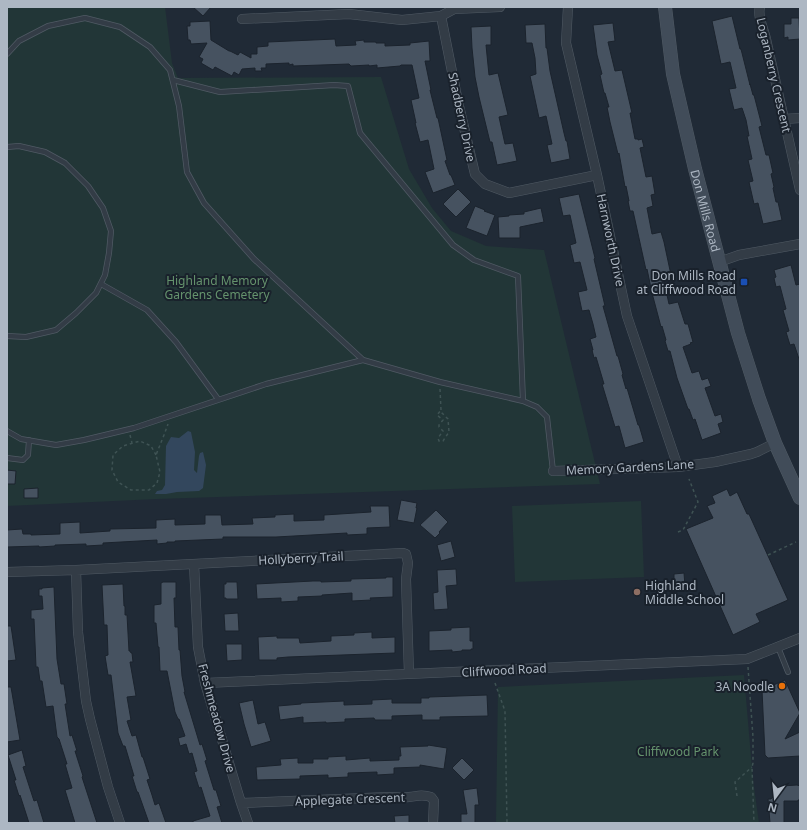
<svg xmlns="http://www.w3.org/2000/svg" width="807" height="830" font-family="'Noto Sans',sans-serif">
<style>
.green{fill:#223637}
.water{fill:#33475d}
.building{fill:#465260;stroke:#1b232d}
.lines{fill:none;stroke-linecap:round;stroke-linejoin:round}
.service-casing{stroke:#505a64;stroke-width:6}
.minor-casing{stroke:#505a64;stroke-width:10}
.secondary-casing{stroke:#505a64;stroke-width:14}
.path{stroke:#3f5354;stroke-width:1.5;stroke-dasharray:3 3;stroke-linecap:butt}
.service{stroke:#333c46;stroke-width:4.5}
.minor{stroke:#333c46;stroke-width:9}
.secondary{stroke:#414c59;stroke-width:13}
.transit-dot{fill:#1a4fb4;stroke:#19212b;stroke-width:1.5}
.education-dot{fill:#8d6e63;stroke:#19212b;stroke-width:1.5}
.food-dot{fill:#e8710a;stroke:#19212b;stroke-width:1.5}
.labels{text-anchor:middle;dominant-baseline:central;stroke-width:4;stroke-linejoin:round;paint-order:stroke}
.street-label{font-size:12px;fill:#adb7c3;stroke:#19212b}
.poi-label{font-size:12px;fill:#adb7c3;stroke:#19212b;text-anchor:end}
.park-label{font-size:12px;fill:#65936d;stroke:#19212b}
</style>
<rect width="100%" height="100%" fill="#202a36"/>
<path class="green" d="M7,7H165L172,63L178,78L381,77L409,169L432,208L451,231L486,246L544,250L600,484L157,499L7,506Z
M641,501L644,577L515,582L512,506Z
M744,675L753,780L759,823H496L498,687Z"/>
<path class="water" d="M188,431L191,432L195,452L194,470L197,473L199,456L200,453L203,452L206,465L203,488L199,491L177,492L166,494H155L157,491L162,490L165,485L166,446L171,437L179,438Z"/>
<path class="building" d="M193,7H211L203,16Z
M732,16L740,49H741L750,85V84L753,95H754L762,126L759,127L766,155H769L773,173L771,174L774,187L773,188L776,202H778L782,220L763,224L758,203L754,204L749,182L753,181L748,160L752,159L747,136H749L746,120L742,108L734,110L729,89L736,88L730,62L721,64L712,21Z
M791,18H799L800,39L788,40V37L784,38V24H791Z
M210,21L211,40L229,51H230L238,55L240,52L251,58V54H257V47L268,46V42L335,39L336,46L356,45L355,41L364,40V42H376V43H385V46L410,45V43L429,41L430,59V61H425L431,90H430L437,118H438L447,160L445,161L450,175H451L455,185L433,193L425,172L434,169L428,140L420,142L415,123H416L411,100L419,98L412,65H401L400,66L377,68V65L369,66V65L351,66L349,64L293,66V64L289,65V63L266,64V68H261L262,71H255V68L242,69L239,75L234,72L232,76L215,67L213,70L201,63L203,59L199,57L207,43L191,44L190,40H188L187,26H190V22Z
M613,23L615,41L608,42L615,71L622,70L632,113H630L635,139H638V140L642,139L644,147L640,148L646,177L652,176L655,194L651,195L653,206L647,208L652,234L661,232L664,242L671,275L663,277L669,304L678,302L685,324H688L693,342L690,343L691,344L683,347L692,373L699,371L702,380L708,378L711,386L705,388L715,416L721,414L723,422L718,424L721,433L702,440L695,419L693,420L689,409H688L677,378L670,351H668L665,341L666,340L662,326L661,327L652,293L647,269L646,270L633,211H630L628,201H629L626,186L625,187L619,153L618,154L610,122L607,107H609L605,93H604L600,75L602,74L597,55L593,25Z
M545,24L546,48H547L550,71L564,133L566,141H567L570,159L551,163L547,145L552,144L546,116L539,118L530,76L536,74L535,58L532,43H526L525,25Z
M491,26V45H486L489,75L498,73L508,115L499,117L505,144L513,143L517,161L497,165L492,142H490L479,97L475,77L472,48L471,27Z
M458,189L471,202L456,217L443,204Z
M579,194L595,258L594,259L605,306H603L617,356H618L623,374L622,375L626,389L627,388L638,425H639L644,442L625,448L619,426L615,427L602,384H604L596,357L594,358L592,350H593L590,339L596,337L593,324L589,310L582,311L578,292L587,290L580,262L574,263L570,245L576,243L570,215L563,216L559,198Z
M475,206L485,210L484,211L495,215L487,236L466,228Z
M541,208L544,222L520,227V238H499L498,217L509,216V215L524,214V212Z
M791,265L796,285L800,284V359H799L794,344L790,345L786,332L789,331L783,310L786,309L780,286L776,287L774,278L776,277L774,270Z
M7,470L16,471L15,484H7Z
M38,488V498H24V489Z
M727,489L730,496L737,492L747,514H749L788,600L756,614L760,622L733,635L686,529L713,518L707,506L715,503L712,496Z
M401,500L417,503L416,508H417L414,523L397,520Z
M370,506H389L390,527L367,528V534L347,535V533L276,537H223V539L175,541V542H167V543L157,544V540L103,543V545L86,546V544L55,545V546L39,547V546L7,547V530L22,529L23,534H31V535L60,534V523L80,522V533L110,531V529L156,528V520L175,519V525L205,524V515H221L222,525L253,524L252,518L275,517V515L294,514V521L324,520V515L371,512Z
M436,510L448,522L439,532L440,533L435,538L420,525Z
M451,541L455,557L441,561L437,545Z
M456,569L457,585L446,586L448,609L434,610L433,593L438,592L437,570Z
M684,573L685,586L674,587V574Z
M386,577H393V597L370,598L371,600L352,601V593L322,595V596L298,597V601L281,602V598L257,599L256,584L313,581H321V582L351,581V579L386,578Z
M163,582H176V598H174L175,627H178L179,650H180L182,676L185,692H184L200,745L202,744L207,760L205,761L214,790H216L221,806L217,807L222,823H193V821L210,816L201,787L199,788L194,772L197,771L192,753L189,754L186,744L180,746L178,738L185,736L179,719H178L175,712L167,671H160L159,647H158L156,623H154V605L161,604V583Z
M226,582H237L238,599H226V598H224V584H226Z
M123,584L124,606H125V615H127L129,651H130L131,653H132L133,662H130L136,696L127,697L131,720L127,721L132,736L136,735L142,757H143L150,779L147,780L152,795L155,805L159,803L166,823H149L138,792H137L132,776H134L125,746H123L118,733L111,675H108L105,656L108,655L107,625H104L102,585Z
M54,587L57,659L61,684H64L67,704H65L70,736L72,735L77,751H75L83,776L82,777L97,823H75L65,790L72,788L65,764H67L59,739L57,737L53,706L46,707L42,681H40L38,667H36L34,619H31V610L43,609L42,596H39V589H42V588Z
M238,613L239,631H225L224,614Z
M7,626H11L16,660L7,661Z
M470,627V641H473V649H471V650H462V651L452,652V650L429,651V631L451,630V628Z
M372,632V638L395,637V653L288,657L277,658V660H259L258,637L277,636V638H299L300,643L331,641V636L354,635V633Z
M226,644H242V660L227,661Z
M785,680L800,713L785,739L800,732V756L768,758L765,755L762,690Z
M7,687H11L20,740L7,742Z
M487,695L488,716L440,717V720H422V715L392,716V720H375L374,718L345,719V722L326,723V722L303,723V717L280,720L278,706L301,704V703L344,701V705L372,704V700L392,699V703H421V698H429V697Z
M253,700L258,724L265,722L271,741L251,747L244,724L239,703Z
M428,745L447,748L444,769L420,765V767L394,768V774L377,775V772L348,773V777L328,778V775L300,776V779L257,780L256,767L281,765L280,759L298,758V763H313V759H328V757L346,756V760L370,758V761L399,760V756H401L400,747L428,746Z
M22,750L26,766L23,767L34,801L37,800L44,823H29L20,795L19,796L14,780H16L8,755Z
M462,758L474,770L464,780L452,768Z
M797,785L800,786V800H798V801H784V823H770L768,799H771L781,788V786Z
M477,788L479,805H475V823H461V814H467L463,790Z
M409,815V823H395L394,816Z"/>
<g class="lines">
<g class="service-casing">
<path id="service" d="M7,54L19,41L48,26L85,18L120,27L150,47L170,70L179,106L187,172L204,203L254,259L363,360L440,382L523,401L537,407L547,417L553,471
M173,80L220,92L334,85L348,86L360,133L453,245L474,260L518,276L523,401
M7,147L19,146L45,152L65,163L88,186L103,208L111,231L109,253L105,275L96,293L76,313L56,330L26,337L7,336
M101,284L147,310L176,342L218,399
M7,431L21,439L56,445L84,440L134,428L266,384L363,360
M7,458L23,460L28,455L29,440
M778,647L788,672"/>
</g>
<g class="minor-casing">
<path id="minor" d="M568,7L566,43L597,175L627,316L678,467
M760,7C757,17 764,29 766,39L800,190
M441,16L458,102L475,174L485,184L509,193L597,175
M242,19L349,14L402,20L441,16L454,9L500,7
M784,119L800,118
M719,262L739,255L800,244
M553,471L678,467L715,462L751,454L757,452L775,443
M194,564L198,647L205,683L241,803L248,823
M76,570L78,632L86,701L90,719L108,787L120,823
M7,572L76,570L403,553L406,554L408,563L406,579L409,674
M205,683L747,659L800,638
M241,803L389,797C396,797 403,798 409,797C419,796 421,794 431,797L434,801L433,823"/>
</g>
<g class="secondary-casing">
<g id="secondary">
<path id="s1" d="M665,7L673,74L695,169L738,333L759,399L775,443L800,498"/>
</g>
</g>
<path class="path" d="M440,389L441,410V412L448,419L449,432L443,441H439L438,438L443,431L439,427V425L443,420L437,415L441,410
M130,435L132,443
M156,455L151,446L140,441L123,446L113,455L112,470L118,482L131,490H149L157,483L160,472L156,455L164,435L168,424
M678,532L683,530L698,502L689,479
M768,555L796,542
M748,667L753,737V763L752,767L754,823
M495,683L505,711L507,823
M737,796L735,782L752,767"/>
<use href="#service" class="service"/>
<use href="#minor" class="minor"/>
<use href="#secondary" class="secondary"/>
</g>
<rect class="transit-dot" x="740" y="278" width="8" height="8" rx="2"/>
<circle class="education-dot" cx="637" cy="592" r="4"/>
<circle class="food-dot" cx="782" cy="686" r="4"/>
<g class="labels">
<g class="street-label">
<text transform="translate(774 75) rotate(77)">Loganberry Crescent</text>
<text transform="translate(462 117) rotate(78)">Shadberry Drive</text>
<text stroke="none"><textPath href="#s1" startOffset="208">Don Mills Road</textPath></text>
<text transform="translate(611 240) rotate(78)">Harnworth Drive</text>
<text transform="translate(630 467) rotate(-3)">Memory Gardens Lane</text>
<text transform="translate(301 558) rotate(-3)">Hollyberry Trail</text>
<text transform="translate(504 670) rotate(-3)">Cliffwood Road</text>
<text transform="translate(217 718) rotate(75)">Freshmeadow Drive</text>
<text transform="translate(350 799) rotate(-2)">Applegate Crescent</text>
</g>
<g class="poi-label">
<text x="736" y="275">Don Mills Road<tspan x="736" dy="14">at Cliffwood Road</tspan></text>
<text x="645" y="585" text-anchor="start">Highland<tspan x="645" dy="14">Middle School</tspan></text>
<text x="774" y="686">3A Noodle</text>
</g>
<g class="park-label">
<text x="217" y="280">Highland Memory<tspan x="217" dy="14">Gardens Cemetery</tspan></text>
<text x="678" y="751">Cliffwood Park</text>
</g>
</g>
<rect width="807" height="830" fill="none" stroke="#adb7c3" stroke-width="16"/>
<g transform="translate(775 798) rotate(195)" stroke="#19212b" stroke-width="3" paint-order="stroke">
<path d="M0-3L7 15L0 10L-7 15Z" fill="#adb7c3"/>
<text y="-6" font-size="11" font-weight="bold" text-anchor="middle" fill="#adb7c3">N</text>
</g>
</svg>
